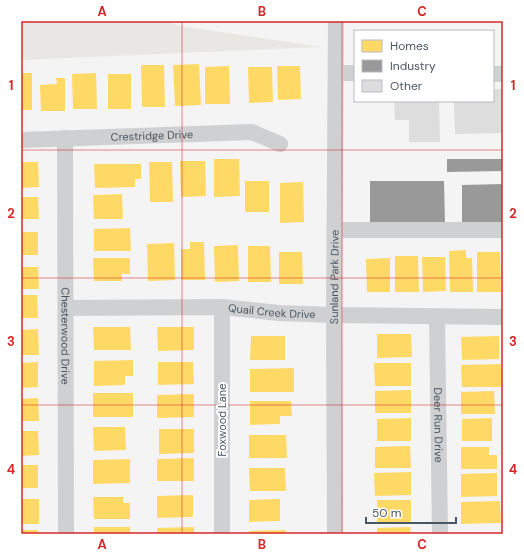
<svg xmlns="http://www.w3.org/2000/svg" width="524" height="555" font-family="'DM Sans',sans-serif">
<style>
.commercial{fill:#e8e7e3}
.homes{fill:#ffd966}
.industry{fill:#999}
.building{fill:#ddddde}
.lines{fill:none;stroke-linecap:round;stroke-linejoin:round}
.minor{stroke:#ced0d2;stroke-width:16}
.grid{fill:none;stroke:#d62828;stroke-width:1;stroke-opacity:0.55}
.labels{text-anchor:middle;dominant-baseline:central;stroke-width:4;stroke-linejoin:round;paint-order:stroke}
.street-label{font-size:11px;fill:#4a5661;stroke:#fff}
.neatline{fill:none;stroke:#d62828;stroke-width:1.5}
.grid-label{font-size:13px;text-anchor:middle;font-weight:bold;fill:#d62828}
</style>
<rect width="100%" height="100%" fill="#f4f4f4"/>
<path class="commercial" d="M21,21H165L181,26L321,47L21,60Z"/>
<path class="homes" d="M199,64L201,105L175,106L173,65Z
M141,65H164L165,107H142Z
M229,66L230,104H205V67Z
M277,66H300L301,99L278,100Z
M248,67H272L273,102L249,103Z
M21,73H32V110H21Z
M96,73L97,109H73L72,74Z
M108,74H131V109H108Z
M56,78H65V111H41L40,85L57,84Z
M214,159H239L240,196L214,197Z
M180,161H205L206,196L181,197Z
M21,162H38L39,187L21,188Z
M149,162H172L173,202H150Z
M94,164H141V179H135V187L95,188Z
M245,181H269V212H245Z
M303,182L304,222L280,223V183Z
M122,194L123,219H94L93,195Z
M21,197H38L39,219H21Z
M130,228L131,251H94V229Z
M21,232H38V255H21Z
M190,242H204L205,280H181V249H190Z
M174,243L175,280L148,281L147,244Z
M238,245L239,281L215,282L214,246Z
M248,246H270L271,282H248Z
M466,250V258H472L473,292H450L449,251Z
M279,252H302L303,284H279Z
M477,252H500L501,292H477Z
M395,256H418L419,292H395Z
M422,257H445L446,291L423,292Z
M93,258H130V274H122V281H94Z
M390,258V292H367L366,259Z
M21,267H38L39,289H21Z
M21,295H37L38,318H21Z
M93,327H130L131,350H94Z
M157,327H194V350L158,351Z
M38,329L39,355H21V330Z
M377,334H411L412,357L377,358Z
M251,336H285V360H250Z
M499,336V359L462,360L461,337Z
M133,360V376H125V385L94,386V361Z
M38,362V387L21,388V363Z
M158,362H193L194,384L158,385Z
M374,363H411V386H375Z
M501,364V387H462L461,365Z
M294,368V392H250V369Z
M411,390V413H375V391Z
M494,391L495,414H461V392Z
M93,393H133V417H93Z
M194,394V417L157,418V395Z
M38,398L39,421H21V399Z
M250,401H291L292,416H280V424L250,425Z
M411,418V441H377V419Z
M492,418V441H462V419Z
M93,427H125L126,450L94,451Z
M159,429H194V453L159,454Z
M21,431H38L39,455L21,456Z
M249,435H286L287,458H249Z
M410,446L411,468H375V447Z
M461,447H489V455H497V469H461Z
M194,458V481H157V459Z
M130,459V483L93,484V460Z
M21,465H38V488H21Z
M249,468H285L286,491H250Z
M411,472V495L375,496L374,473Z
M497,473V496L461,497V474Z
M193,495V517L157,518V496Z
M93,497H123V503H130V519H94Z
M21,499H39V524H21Z
M280,499V521L249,522V500Z
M377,500H411V522L377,523Z
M500,501L501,523L461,524V502Z
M94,527H130V534H94Z
M194,527V534H157V528Z
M410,527L411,534H377V528Z
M21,530H38V534H21Z
M286,530V534H249V531Z"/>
<path class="industry" d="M447,159H503V171L447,172Z
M370,181H444L445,224L370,225Z
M503,184V225L462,226V185Z"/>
<path class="building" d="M493,89H503V133L455,134L454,101H493Z
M394,101H439L440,142H409V120H395Z"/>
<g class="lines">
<g class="minor">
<path d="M336,73H355"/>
<path d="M493,74H503"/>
<path id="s1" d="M65,138L66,534"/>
<path id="s2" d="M21,140L252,132L280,144"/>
<path d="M335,230H503"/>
<path d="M222,307V534"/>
<path id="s3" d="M66,308L222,307L279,313L334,315L503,317"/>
<path id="s4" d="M437,317L440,534"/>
<path id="s5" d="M335,534L334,315L336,21"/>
</g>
</g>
<path class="grid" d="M182,21V534M342,21V534M21,150H503M21,278H503M21,405H503"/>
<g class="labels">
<g class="street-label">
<text stroke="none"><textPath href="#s2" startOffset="131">Crestridge Drive</textPath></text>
<text stroke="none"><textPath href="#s5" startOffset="257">Sunland Park Drive</textPath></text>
<text stroke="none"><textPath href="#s3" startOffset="206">Quail Creek Drive</textPath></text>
<text stroke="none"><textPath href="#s1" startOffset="198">Chesterwood Drive</textPath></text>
<text transform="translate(222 420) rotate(-90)">Foxwood Lane</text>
<text stroke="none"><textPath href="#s4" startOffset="108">Deer Run Drive</textPath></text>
</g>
</g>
<rect width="524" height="555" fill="none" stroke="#ffffff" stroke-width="44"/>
<rect x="354" y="30" width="140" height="72" fill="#ffffff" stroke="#b7bbc0"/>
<rect x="362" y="40" width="20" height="12" fill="#ffd966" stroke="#b7bbc0"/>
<text x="390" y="50" font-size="12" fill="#4a5661">Homes</text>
<rect x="362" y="60" width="20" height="12" fill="#999999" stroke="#b7bbc0"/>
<text x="390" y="70" font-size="12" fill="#4a5661">Industry</text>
<rect x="362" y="80" width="20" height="12" fill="#ddddde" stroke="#b7bbc0"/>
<text x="390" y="90" font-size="12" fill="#4a5661">Other</text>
<path d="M366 517v6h90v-6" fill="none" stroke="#4a5661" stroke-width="2"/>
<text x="372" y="517" font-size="12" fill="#4a5661" stroke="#ffffff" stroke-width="3" paint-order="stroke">50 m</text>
<rect x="22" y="22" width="480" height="511" class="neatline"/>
<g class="grid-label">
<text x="102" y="16">A</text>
<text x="262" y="16">B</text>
<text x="422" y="16">C</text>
<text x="11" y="90">1</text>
<text x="513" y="90">1</text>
<text x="11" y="218">2</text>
<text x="513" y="218">2</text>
<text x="11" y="346">3</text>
<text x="513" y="346">3</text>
<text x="11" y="474">4</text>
<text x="513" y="474">4</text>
<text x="102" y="549">A</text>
<text x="262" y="549">B</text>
<text x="422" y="549">C</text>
</g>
</svg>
